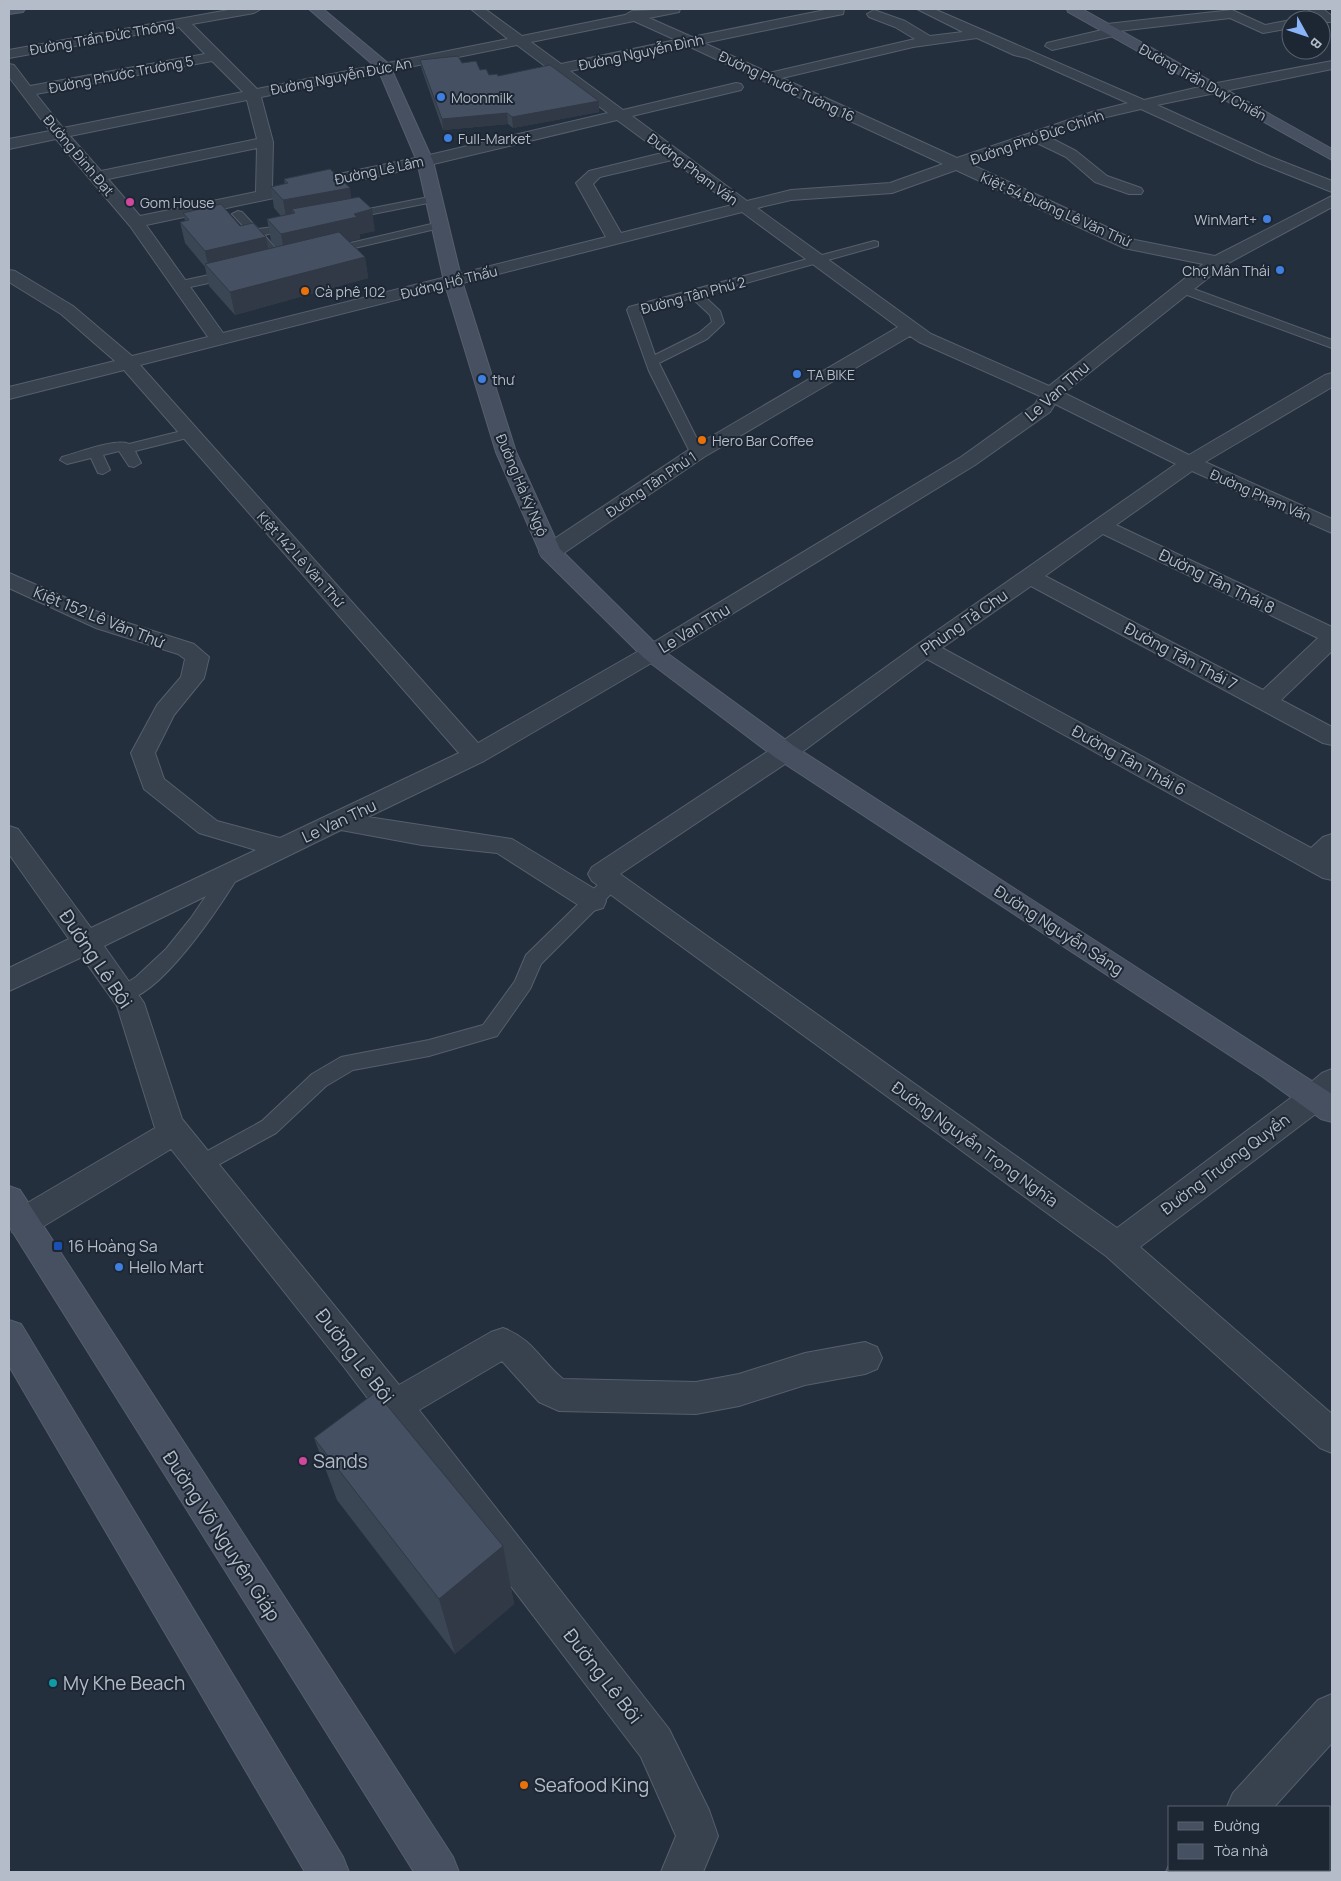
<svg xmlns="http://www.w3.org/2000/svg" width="1341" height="1881" font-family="Manrope,sans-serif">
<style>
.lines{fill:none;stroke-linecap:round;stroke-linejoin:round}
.lane-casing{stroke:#565f6c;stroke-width:2}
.street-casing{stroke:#565f6c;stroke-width:2}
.secondary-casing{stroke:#565f6c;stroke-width:2}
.lane{fill:#38414e;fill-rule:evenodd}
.street{fill:#38414e;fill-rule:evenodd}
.secondary{fill:#465061;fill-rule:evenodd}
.wall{fill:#3b4654}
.shaded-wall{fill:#303945}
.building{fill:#455162;stroke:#303945}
.shop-dot{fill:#3f7fe0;stroke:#1d2633;stroke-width:2}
.hotel-dot{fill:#d1479c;stroke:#1d2633;stroke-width:2}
.food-dot{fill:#e8710a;stroke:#1d2633;stroke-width:2}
.transit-dot{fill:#1a4fb4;stroke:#1d2633;stroke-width:2}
.culture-dot{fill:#0f9aa8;stroke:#1d2633;stroke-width:2}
.labels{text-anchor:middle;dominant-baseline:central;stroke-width:4;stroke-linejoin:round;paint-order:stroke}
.far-street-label{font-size:14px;fill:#b4bcc9;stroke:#1d2633}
.far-poi-label{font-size:14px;fill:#b4bcc9;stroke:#1d2633;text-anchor:start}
.street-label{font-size:16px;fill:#b4bcc9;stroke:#1d2633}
.poi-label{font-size:16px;fill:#b4bcc9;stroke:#1d2633;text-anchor:start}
.near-street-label{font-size:19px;fill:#b4bcc9;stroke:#1d2633}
.near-poi-label{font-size:19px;fill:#b4bcc9;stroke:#1d2633;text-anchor:start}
</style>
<rect width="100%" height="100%" fill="#242f3e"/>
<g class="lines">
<g class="lane-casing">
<path id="lane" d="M434,196L440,199L438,201L348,219L342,216L348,213Z
M238,211L242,212L258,229L298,224V228L264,235L286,260V264H278L234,216L232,214Z
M440,222L446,225L444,227L329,254L323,251L325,249Z
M874,241L878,242V246L703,295L720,311L724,323L707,339L659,363L704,453L697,457L692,456L649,371L627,310L629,307ZM692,298L710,315L712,322L699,333L655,355L640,312Z
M232,270L238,274L236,277L181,289L175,285L177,282Z
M1183,285L1332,340V348L1179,292L1177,289L1179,286Z
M190,429L195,430L197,433L195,436L135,451L141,463L134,467L129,466L119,451L103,455L110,470L103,474L98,473L91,458L67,464L60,460L62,457C78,453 115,438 129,444Z
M233,864L239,865L242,870C226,898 153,1011 117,999L114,994L117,989L136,977L166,949L191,918L227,865Z
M612,875L618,877L621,882L618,887L541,964L530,989L497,1036L429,1056L353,1070L326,1086L276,1133L207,1171L200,1174L193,1171L189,1165L193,1159L262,1121L312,1074L341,1057L429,1040L483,1025L515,981L526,955L606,877Z"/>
</g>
<g class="street-casing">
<path id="street" d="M234,9H261L254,13L192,24L257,89L508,39L471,9H485L522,36L625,15L632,11L680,9L679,12L649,18L692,37L830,9H844L843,14L838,15L704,43L769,73L915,39L895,27L869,17L867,14L874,10L905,21L930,36L963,32L917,9H934L1144,100L1212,84L1332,61V69L1157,105L1271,157L1332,181V192L1259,163L1141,109L1102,118L1047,136L1076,151L1107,176L1141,188L1143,191L1141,194H1129L1095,182L1066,157L1033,141L970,164L1135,240L1215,256L1332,196V207L1223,266L1064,393L1189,455L1325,375L1332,373V387L1205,462L1332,519V533L1192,471L1116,525L1332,627V651L1281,700L1332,727V745L1323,743L1031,586L942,648L1311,848L1323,837L1332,834V880L1323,878L927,659L794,758L620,874L1117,1228L1304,1088L1322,1073L1332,1069V1099L1326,1106L1140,1247L1332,1414V1453L1320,1448L1106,1256L592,881L588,874L592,867L776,746L918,644L1176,464L1055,404L1050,412L975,465L660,658L484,761L368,817L512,839L603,894L606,901L603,908L593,911L583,908L497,853L422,845L341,830L104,946L144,1003L182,1119L399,1385L491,1332L503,1328C533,1339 540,1360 563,1379L696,1382L739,1374L805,1353L865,1342L877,1347L882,1358L877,1369L865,1374L805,1385L739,1406L696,1414L559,1411L539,1402L502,1361L419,1410L669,1729L709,1810L718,1836L703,1872H661L676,1836L641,1757L344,1367L171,1149L34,1232L23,1236L12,1232L9,1219L12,1212L155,1128L117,1006L82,957L9,991V968L69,939L9,854V826L18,829L91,928L256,850L199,833L144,789L131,753L157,705L181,677L185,659L178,654L96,628L9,588V573L112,618L194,644L209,657L204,678L174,715L155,753L164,779L217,821L280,838L459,753L124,370L9,399V387L115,361L61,314L9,282V270L15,271L73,306L132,356L208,337L130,226L56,139L9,149V139L50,131L9,77V64L14,65L30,86L205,54L179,27L9,58V50ZM634,21L676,40L561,64L531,42ZM977,38L1014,55L1027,58L1128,103L1092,112L957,158L782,78L913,47ZM517,45L608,113L425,156L272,188L273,142L261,97ZM688,46L943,164L890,183L791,190L747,201L632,116L741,90L743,87L741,84L736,83L623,110L570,71ZM212,61L243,92L63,128L36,94ZM247,100L257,139L101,171L70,136ZM617,120L662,153L589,171L576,183L606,237L223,333L146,225L425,166ZM257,148L256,192L140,216L108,179ZM672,160L732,205L621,233L593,184L600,177ZM956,170L1124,248L1203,264L1049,386L931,334L757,208L791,200L892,193ZM742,212L898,327L690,449L542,547L539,552L542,557L550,558L558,557L704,457L910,336L919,342L1040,396L1035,404L961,457L644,648L478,743L140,365ZM1103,534L1318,638L1263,690L1045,576Z
M1308,9H1323L1332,16V22H1323Z
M1232,10L1265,25L1291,20V28L1263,33L1230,18L1119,31L1118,35L1052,50L1045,46L1047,43L1102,30L1100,28L1102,25L1107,24Z
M1332,1694V1743L1274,1807H1227L1233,1793L1318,1700Z
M1170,1863V1870H1210L1209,1872H1166Z"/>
</g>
<g class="secondary-casing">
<path id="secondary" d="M9,9H25L23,12L9,14Z
M309,9H323L389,64L433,161L462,281L516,452L560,549L660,648L794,746L1332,1094V1122L1321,1119L1263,1077L776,758L644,658L542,557L496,452L444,281L417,161L378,69Z
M1067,9H1082L1332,149V160L1068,12Z
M9,1186L20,1190L453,1857L459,1872H414L9,1226Z
M9,1320L21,1324L343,1857L349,1872H305L9,1366Z"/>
</g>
<use href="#lane" class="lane"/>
<use href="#street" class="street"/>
<use href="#secondary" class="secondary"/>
</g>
<path class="wall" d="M420,60L462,63L480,70L489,75L498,76L599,101V112L513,128L508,124L443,130L422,70Z
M284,179L351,198L375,231L360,234V239L349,241L365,257L368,278L235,315L209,286L205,267L185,243L180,222L185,221L183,213L240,226L269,249L276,247L271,241L267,219L281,216L274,208L271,187L285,184Z
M314,1438L503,1546L514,1604L455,1654L337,1500Z"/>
<path class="shaded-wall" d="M599,101V112L513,128L512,117Z
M507,113L508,124L443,130L442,119Z
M350,188L353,209L295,213L292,209L294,220L287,222L283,200Z
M372,209L375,231L360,234V239L285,256L281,234Z
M266,237L270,259L209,269L205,251Z
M365,257L368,278L235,315L230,292Z
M503,1546L514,1604L455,1654L439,1599Z"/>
<path class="building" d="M458,56L462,63L476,61L480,70L486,69L489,75L497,74L498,76L550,65L599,101L512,117L507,113L442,119L420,60Z
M330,169L350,188L283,200L271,187L288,183L284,179Z
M359,197L372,209L354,214L357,217L281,234L267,219L295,213L292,209Z
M221,204L240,226L253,223L266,237L205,251L180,222L189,220L183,213Z
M339,232L365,257L230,292L205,264Z
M376,1392L503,1546L439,1599L314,1438Z"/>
<g class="shop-dot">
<circle cx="441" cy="97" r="5"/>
<circle cx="448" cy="138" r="5"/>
<circle cx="1267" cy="219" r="5"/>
<circle cx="1280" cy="270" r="5"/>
<circle cx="797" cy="374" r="5"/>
<circle cx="482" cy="379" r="5"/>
<circle cx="119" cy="1267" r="5"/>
</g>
<g class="hotel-dot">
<circle cx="130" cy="202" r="5"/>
<circle cx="303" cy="1461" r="5"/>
</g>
<g class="food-dot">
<circle cx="305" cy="291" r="5"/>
<circle cx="702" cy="440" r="5"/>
<circle cx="524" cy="1785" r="5"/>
</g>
<rect class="transit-dot" x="53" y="1241" width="10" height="10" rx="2.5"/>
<circle class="culture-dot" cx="53" cy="1683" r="5"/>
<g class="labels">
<g class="far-street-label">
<text transform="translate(102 37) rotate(-10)">Đường Trần Đức Thông</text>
<text transform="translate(641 52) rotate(-12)">Đường Nguyễn Đình</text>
<text transform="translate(121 74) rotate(-11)">Đường Phước Trường 5</text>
<text transform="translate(341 76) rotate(-11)">Đường Nguyễn Đức An</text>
<text transform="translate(1203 82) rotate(29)">Đường Trần Duy Chiến</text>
<text transform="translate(787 86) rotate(25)">Đường Phước Tường 16</text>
<text transform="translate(1037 137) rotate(-19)">Đường Phó Đức Chính</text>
<text transform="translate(79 155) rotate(50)">Đường Đinh Đạt</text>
<text transform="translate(693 169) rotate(37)">Đường Phạm Vấn</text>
<text transform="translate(379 170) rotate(-12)">Đường Lê Lâm</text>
<text transform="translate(1056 209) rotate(24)">Kiệt 54 Đường Lê Văn Thứ</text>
<text transform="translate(449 282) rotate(-14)">Đường Hồ Thấu</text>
<text transform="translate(693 295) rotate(-15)">Đường Tân Phú 2</text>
<text transform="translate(651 484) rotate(-34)">Đường Tân Phú 1</text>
<text transform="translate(522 485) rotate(67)">Đường Hà Kỳ Ngộ</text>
<text transform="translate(1261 495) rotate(24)">Đường Phạm Vấn</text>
<text transform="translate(301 559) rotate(48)">Kiệt 142 Lê Văn Thứ</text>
</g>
<g class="far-poi-label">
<text x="451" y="97">Moonmilk</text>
<text x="458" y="138">Full-Market</text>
<text x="140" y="202">Gom House</text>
<text x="1257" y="219" text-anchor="end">WinMart+</text>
<text x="1270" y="270" text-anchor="end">Chợ Mân Thái</text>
<text x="315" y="291">Cà phê 102</text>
<text x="807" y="374">TA BIKE</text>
<text x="492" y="379">thư</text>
<text x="712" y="440">Hero Bar Coffee</text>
</g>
<g class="street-label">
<text transform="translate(1057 391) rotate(-42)">Le Van Thu</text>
<text transform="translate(1217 581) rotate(26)">Đường Tân Thái 8</text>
<text transform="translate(99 617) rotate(22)">Kiệt 152 Lê Văn Thứ</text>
<text transform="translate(964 622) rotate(-35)">Phùng Tả Chu</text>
<text transform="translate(694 628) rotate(-31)">Le Van Thu</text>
<text transform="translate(1181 656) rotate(28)">Đường Tân Thái 7</text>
<text transform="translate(1129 760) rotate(29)">Đường Tân Thái 6</text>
<text transform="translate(339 821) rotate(-25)">Le Van Thu</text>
<text transform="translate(1059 930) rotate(33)">Đường Nguyễn Sáng</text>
<text transform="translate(975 1144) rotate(36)">Đường Nguyễn Trọng Nghĩa</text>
<text transform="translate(1225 1164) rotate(-37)">Đường Trương Quyền</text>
</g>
<g class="poi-label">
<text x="68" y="1246">16 Hoàng Sa</text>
<text x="129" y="1267">Hello Mart</text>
</g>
<g class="near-street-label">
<text transform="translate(96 959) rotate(56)">Đường Lê Bôi</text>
<text transform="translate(355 1356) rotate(52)">Đường Lê Bôi</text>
<text transform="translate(222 1536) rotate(57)">Đường Võ Nguyên Giáp</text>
<text transform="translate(603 1676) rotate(52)">Đường Lê Bôi</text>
</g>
<g class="near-poi-label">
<text x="313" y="1461">Sands</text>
<text x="63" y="1683">My Khe Beach</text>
<text x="534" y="1785">Seafood King</text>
</g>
</g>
<rect width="1341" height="1881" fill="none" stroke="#b4bcc9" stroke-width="20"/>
<rect x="1168" y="1806" width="162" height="65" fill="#1d2633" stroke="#59626f"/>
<rect x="1178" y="1822" width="25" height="8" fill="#465061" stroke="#59626f"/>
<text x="1214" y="1831" font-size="15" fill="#b4bcc9">Đường</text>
<rect x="1178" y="1844" width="25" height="15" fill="#455162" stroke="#59626f"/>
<text x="1214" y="1856" font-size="15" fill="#b4bcc9">Tòa nhà</text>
<g transform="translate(1306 35) rotate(130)"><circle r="24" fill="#1d2633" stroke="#59626f"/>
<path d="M0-4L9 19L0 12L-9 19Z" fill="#8ab4f8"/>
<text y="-8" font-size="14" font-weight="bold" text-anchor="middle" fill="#b4bcc9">B</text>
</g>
</svg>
